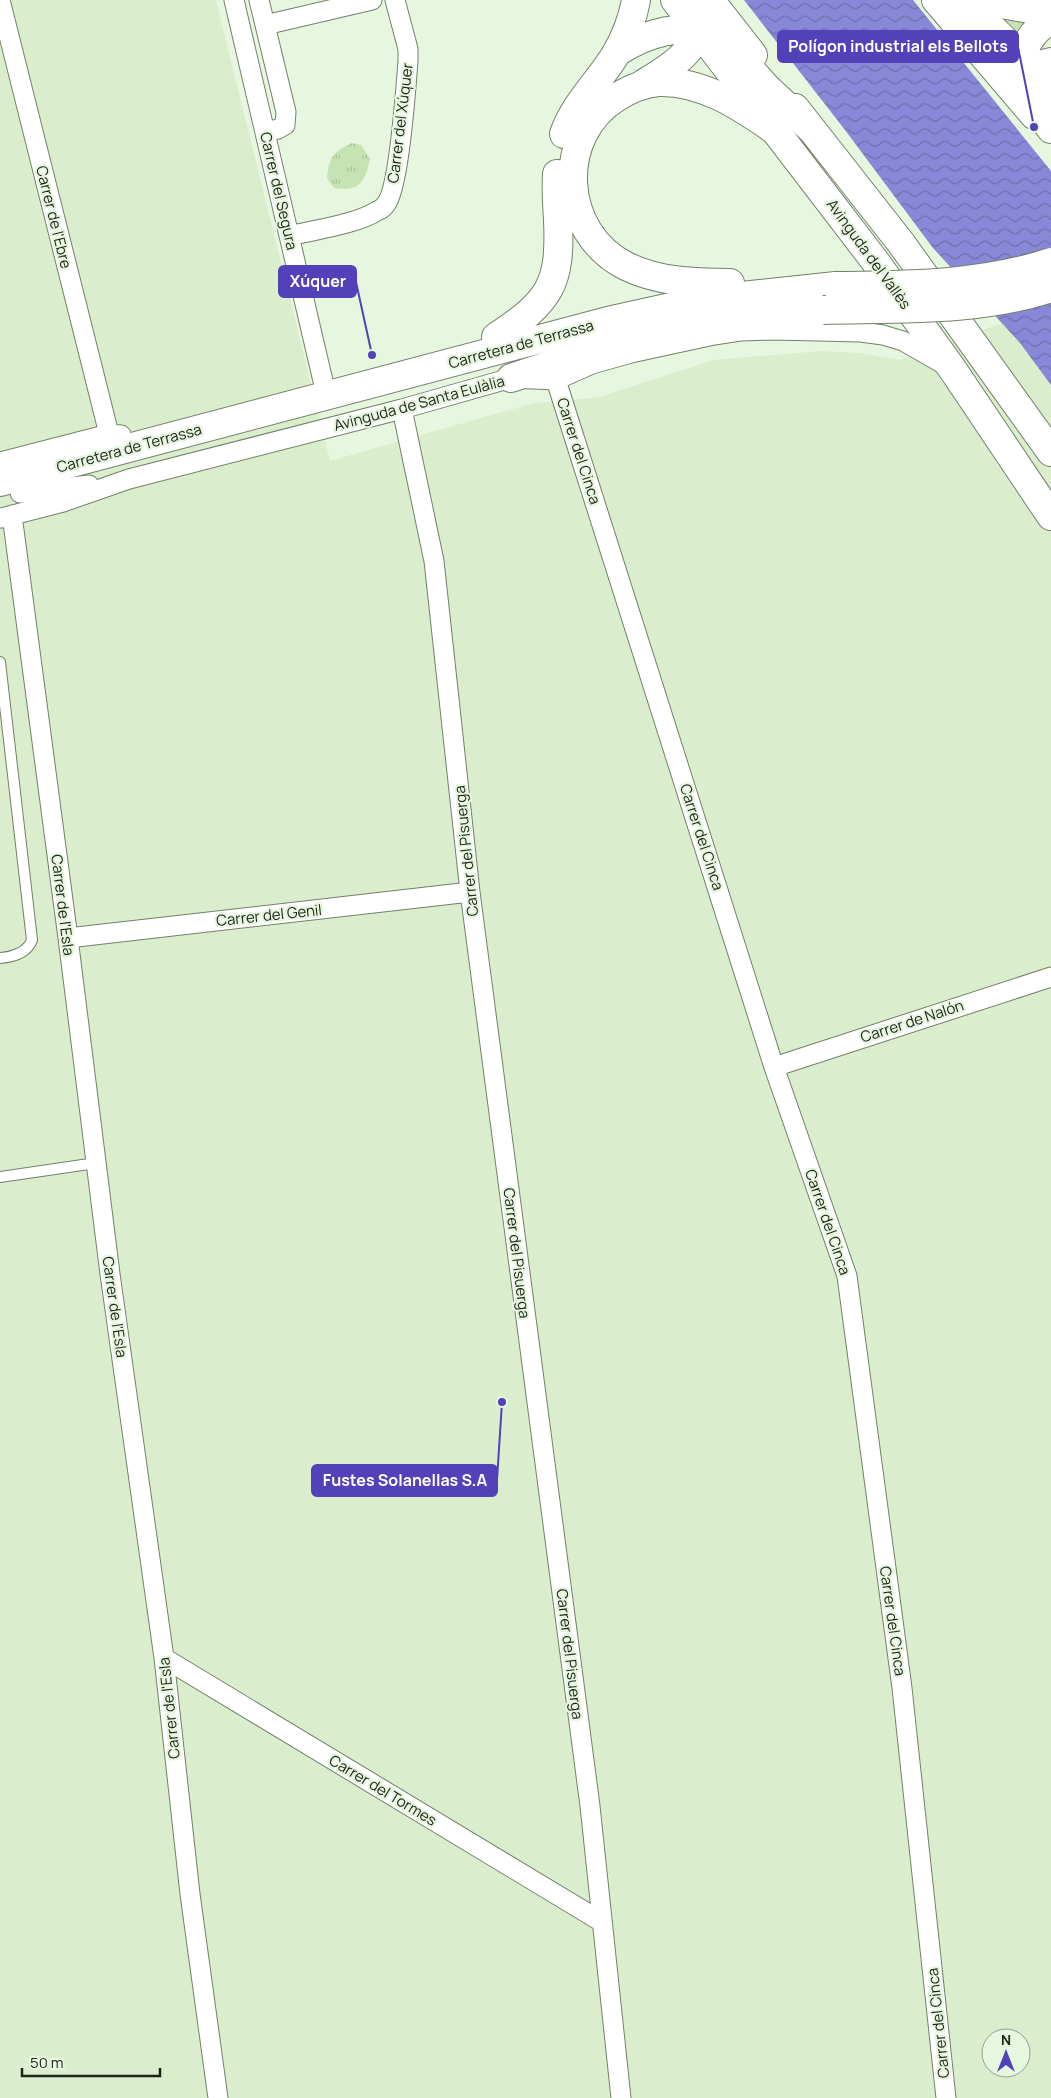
<svg xmlns="http://www.w3.org/2000/svg" width="1051" height="2098" font-family="Manrope,sans-serif">
<style>
.built{fill:#daedcd;fill-rule:evenodd}
.grass{fill:url(#grass-tufts)}
.water{fill:url(#water-waves)}
.lines{fill:none;stroke-linecap:round;stroke-linejoin:round}
.lane-casing{stroke:#73806a;stroke-width:12}
.street-casing{stroke:#73806a;stroke-width:21}
.secondary-casing{stroke:#73806a;stroke-width:30}
.primary-casing{stroke:#73806a;stroke-width:30}
.lane{stroke:#fff;stroke-width:10}
.street{stroke:#fff;stroke-width:19}
.secondary{stroke:#fff;stroke-width:28}
.primary{stroke:#fff;stroke-width:28}
.primary-bridge-casing{stroke:#73806a;stroke-width:30;stroke-linecap:butt}
.primary-bridge{stroke:#fff;stroke-width:28}
.labels{text-anchor:middle;dominant-baseline:central;stroke-width:4.5;stroke-linejoin:round;paint-order:stroke}
.street-label{font-size:15px;fill:#1d2219;stroke:#e7f6de}
.leader{fill:none;stroke:#5241b9;stroke-width:2}
.callout-dot{fill:#5241b9;stroke:#e7f6de;stroke-width:2}
.callout{fill:#5241b9;stroke:#5241b9;stroke-width:2}
.callout-label{font-size:16px;text-anchor:middle;font-weight:bold;fill:#fff}
</style>
<defs>
<pattern id="grass-tufts" width="24" height="20" patternUnits="userSpaceOnUse" patternTransform="scale(1.25)"><rect width="24" height="20" fill="#c6e3b3"/><path d="M3 7l-1-3M5 7V3M7 7l1-3M15 17l-1-3M17 17v-4M19 17l1-3" fill="none" stroke="#aac299"/></pattern>
<pattern id="water-waves" width="16" height="10" patternUnits="userSpaceOnUse" patternTransform="scale(1.25)"><rect width="16" height="10" fill="#8988d8"/><path d="M0 5q4-4 8 0t8 0" fill="none" stroke="#6f6fae"/></pattern>
</defs>
<rect width="100%" height="100%" fill="#e7f6de"/>
<path class="built" d="M0,0H216L330,461L534,403L600,397L713,360L822,351L861,353L900,360L1002,323L1020,343L1051,385V2098H0ZM991,2038H1021V2068H991Z"/>
<path class="grass" d="M988,8L1042,18L1019,39Z
M352,143L361,145L370,159C365,182 360,192 334,188L327,178C329,157 333,152 352,143Z"/>
<path class="water" d="M744,0H913L1051,171V385L1020,343L933,248L845,130Z"/>
<g class="lines">
<g class="lane-casing">
<path id="lane" d="M0,662L32,940C27,953 13,957 0,958
M0,1177L96,1163"/>
</g>
<g class="street-casing">
<path id="street" d="M0,0L109,434
M234,0L323,381
M259,0L286,112L285,125L278,129L265,132
M265,25L372,0
M289,236C314,230 357,224 377,211C380,210 384,207 386,204C399,188 406,87 408,61V49L395,0
M556,380L774,1067L847,1276L902,1688L946,2098
M402,409L434,561L470,892L590,1806L621,2098
M0,462L109,434L121,435
M20,493L89,485
M12,515L68,938L110,1274L164,1658L190,1894L218,2098
M1,518L63,502L129,479L402,409L511,378L556,380L592,364L631,353L714,335L740,331L773,330L861,332L883,335L903,341L945,365
M68,938L470,892
M774,1067L1051,977
M164,1658L602,1922"/>
</g>
<g class="secondary-casing">
<path id="secondary" d="M675,0L875,261L953,370L1051,516
M710,0L753,55
M936,0L1034,115
M959,0C995,27 1023,59 1051,93
M795,108L901,243L1051,452"/>
</g>
<g class="primary-casing">
<path id="primary" d="M980,0L1051,13
M1051,20C1026,33 1014,63 1025,90C1031,104 1042,117 1051,129
M962,30C987,50 1016,74 1051,62
M617,52C650,31 678,25 717,32L767,88L810,128
M643,84C672,66 716,41 695,0
M564,134C575,102 601,80 617,52C626,36 633,17 636,0
M730,283C695,283 658,282 626,266C560,233 554,136 617,97C630,89 643,83 659,82C704,81 741,107 776,131
M623,333L731,316L823,310
M496,337C550,301 561,285 558,220C557,204 556,189 557,174
M511,378L643,334
M0,482L608,321L703,300L836,286"/>
</g>
<use href="#lane" class="lane"/>
<use href="#street" class="street"/>
<use href="#secondary" class="secondary"/>
<use href="#primary" class="primary"/>
<g class="primary-bridge-casing">
<path id="primary-bridge" d="M836,286C908,285 982,285 1051,262
M823,310C899,308 978,312 1051,288"/>
</g>
<use href="#primary-bridge" class="primary-bridge"/>
</g>
<g class="labels">
<g class="street-label">
<text transform="translate(400 123) rotate(-83)">Carrer del Xúquer</text>
<text transform="translate(279 191) rotate(77)">Carrer del Segura</text>
<text transform="translate(54 217) rotate(76)">Carrer de l'Ebre</text>
<text transform="translate(869 254) rotate(54)">Avinguda del Vallès</text>
<text transform="translate(521 344) rotate(-15)">Carretera de Terrassa</text>
<text transform="translate(419 403) rotate(-15)">Avinguda de Santa Eulàlia</text>
<text transform="translate(129 448) rotate(-15)">Carretera de Terrassa</text>
<text transform="translate(579 451) rotate(72)">Carrer del Cinca</text>
<text transform="translate(702 837) rotate(72)">Carrer del Cinca</text>
<text transform="translate(466 851) rotate(-96)">Carrer del Pisuerga</text>
<text transform="translate(63 905) rotate(83)">Carrer de l'Esla</text>
<text transform="translate(269 915) rotate(-6)">Carrer del Genil</text>
<text transform="translate(912 1021) rotate(-18)">Carrer de Nalón</text>
<text transform="translate(828 1222) rotate(71)">Carrer del Cinca</text>
<text transform="translate(517 1253) rotate(83)">Carrer del Pisuerga</text>
<text transform="translate(115 1307) rotate(82)">Carrer de l'Esla</text>
<text transform="translate(893 1621) rotate(82)">Carrer del Cinca</text>
<text transform="translate(570 1654) rotate(83)">Carrer del Pisuerga</text>
<text transform="translate(169 1708) rotate(-96)">Carrer de l'Esla</text>
<text transform="translate(383 1790) rotate(31)">Carrer del Tormes</text>
<text transform="translate(938 2023) rotate(-96)">Carrer del Cinca</text>
</g>
</g>
<path class="leader" d="M1034 127L1018 47M372 355L356 282M502 1402L497 1480"/>
<g class="callout-dot">
<circle cx="1034" cy="127" r="5"/>
<circle cx="372" cy="355" r="5"/>
<circle cx="502" cy="1402" r="5"/>
</g>
<g class="callout">
<rect x="778" y="31" width="240" height="31" rx="5"/>
<rect x="279" y="266" width="77" height="31" rx="5"/>
<rect x="312" y="1465" width="185" height="31" rx="5"/>
</g>
<g class="callout-label">
<text x="898" y="52">Polígon industrial els Bellots</text>
<text x="318" y="287">Xúquer</text>
<text x="405" y="1486">Fustes Solanellas S.A</text>
</g>
<g transform="translate(1006 2053)"><circle r="24" fill="#e7f6de" stroke="#96a18f"/>
<path d="M0-4L9 19L0 12L-9 19Z" fill="#5241b9"/>
<text y="-8" font-size="14" font-weight="bold" text-anchor="middle" fill="#1d2219">N</text>
</g>
<path d="M22 2068v8h138v-8" fill="none" stroke="#1d2219" stroke-width="2.5"/>
<text x="30" y="2068" font-size="15" fill="#1d2219" stroke="#e7f6de" stroke-width="4" paint-order="stroke">50 m</text>
</svg>
